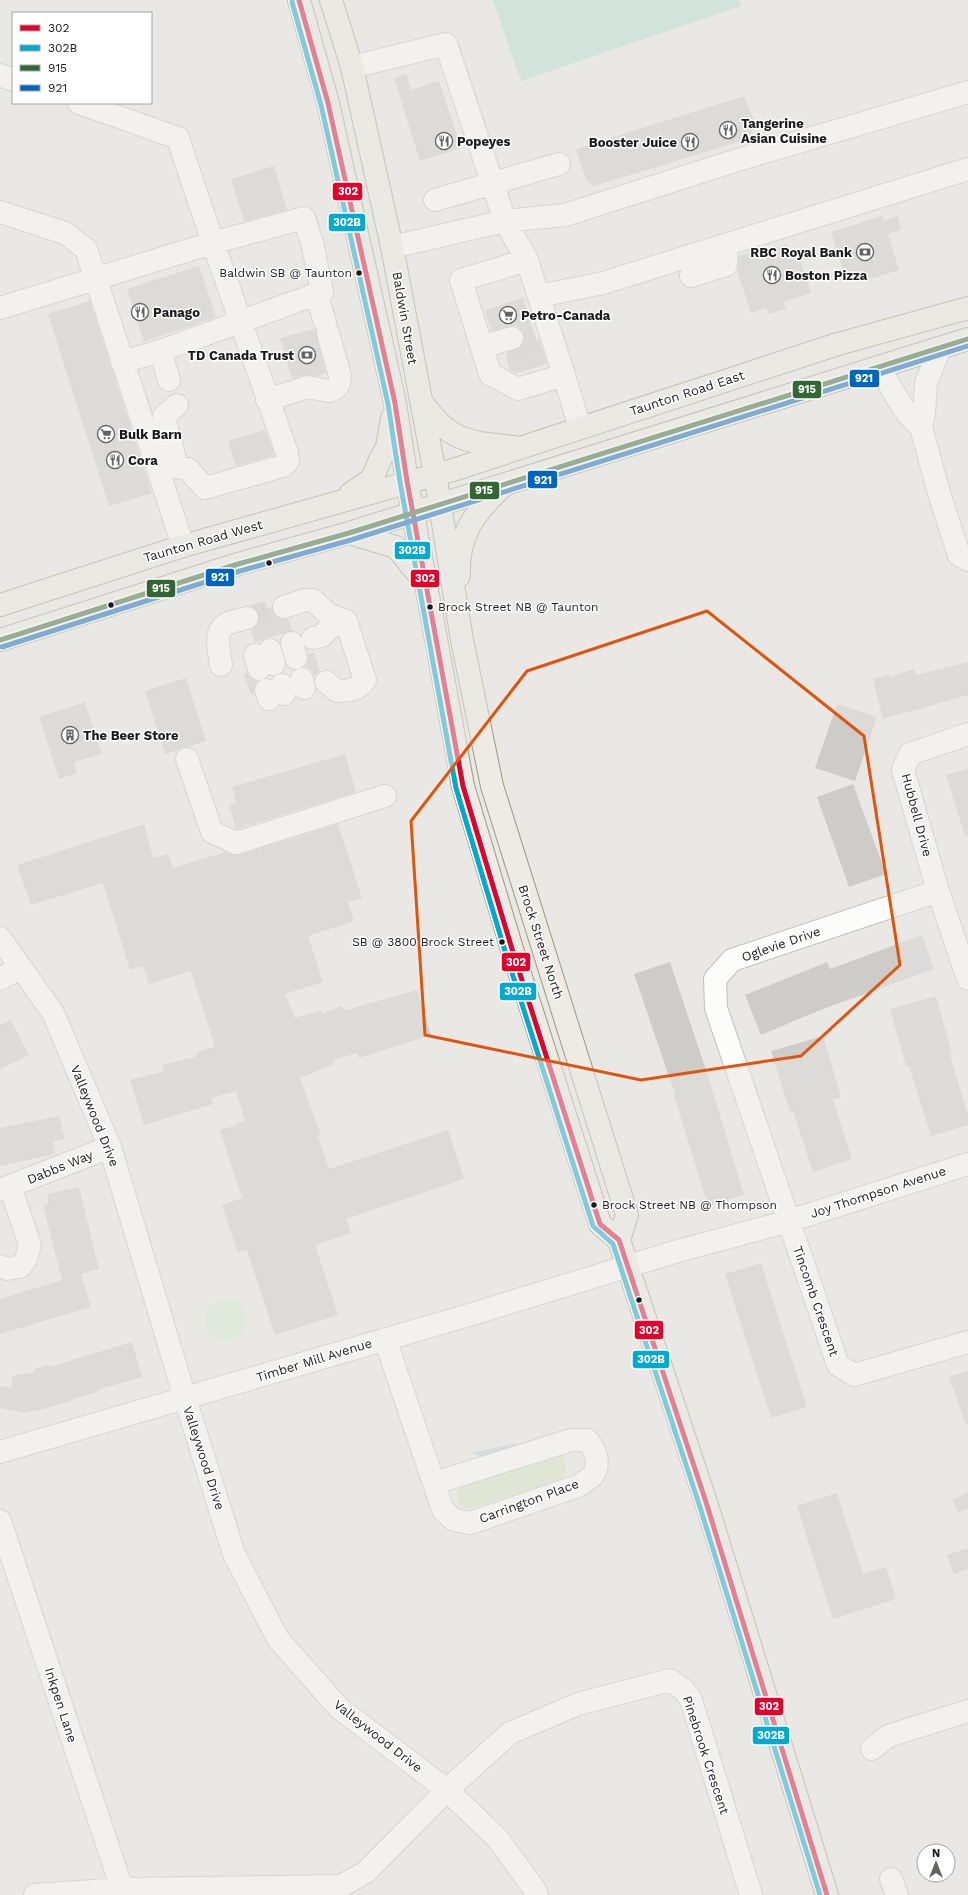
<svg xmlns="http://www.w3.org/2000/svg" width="968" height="1895" font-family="'Work Sans',sans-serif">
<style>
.grass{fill:#d3e5c5}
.park{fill:#d3eed6}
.pitch{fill:#b3ddcf}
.water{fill:#bad0da}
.building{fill:#ceccc9}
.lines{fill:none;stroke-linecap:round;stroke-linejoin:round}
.minor-tunnel{stroke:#cac9c6;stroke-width:22;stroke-dasharray:22 11;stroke-linecap:butt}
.minor-casing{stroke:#c0c0be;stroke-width:24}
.major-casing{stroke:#9d9783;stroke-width:24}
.minor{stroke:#fcfcfb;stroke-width:22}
.major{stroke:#eeebe4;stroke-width:22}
.bus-1-casing{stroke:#fff;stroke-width:8}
.bus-2-casing{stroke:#fff;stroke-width:8}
.bus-3-casing{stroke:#fff;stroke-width:8}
.bus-4-casing{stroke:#fff;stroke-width:8}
.bus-1{stroke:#e4002b;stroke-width:5}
.bus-2{stroke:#00a9ce;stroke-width:5}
.bus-3{stroke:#363;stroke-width:5}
.bus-4{stroke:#0065bd;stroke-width:5}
.marked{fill:none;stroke:#de560d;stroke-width:3;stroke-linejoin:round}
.bus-dot{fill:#1b1b1b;stroke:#fff;stroke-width:1.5}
.labels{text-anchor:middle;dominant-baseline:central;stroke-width:3;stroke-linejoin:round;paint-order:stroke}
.bus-label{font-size:12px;fill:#1b1b1b;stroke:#fff;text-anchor:end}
.poi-label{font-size:13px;font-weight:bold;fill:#1b1b1b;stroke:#fff;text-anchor:start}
.street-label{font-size:13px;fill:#1b1b1b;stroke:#fff}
.line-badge{stroke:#fff;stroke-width:1.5}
.badge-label{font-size:11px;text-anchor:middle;font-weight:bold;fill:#fff}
</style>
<rect width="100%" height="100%" fill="#e9e8e4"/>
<path class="grass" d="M557,1455L563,1457C568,1467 568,1472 561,1480L469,1509L460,1505C456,1496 456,1491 463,1483Z"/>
<path class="park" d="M205 1320a21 21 0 1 1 42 0a21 21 0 1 1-42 0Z"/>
<path class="pitch" d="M493,0H739L741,6L521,81Z"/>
<path class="water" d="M516,1443L499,1463L472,1453Z"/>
<path class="building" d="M406,74L411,90L439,81L461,148L420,161L394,78Z
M744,96L756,125L748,139L594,186L586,180L576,149Z
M274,166L287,210L244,221L231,179Z
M882,216L883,221L898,216L901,230L888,234L899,270L857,283L845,276L831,232Z
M787,244L789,251L797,249L811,293L784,302L786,309L769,314L766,308L751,313L737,270L739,256L759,249L760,253Z
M199,266L216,317L144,342L127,289Z
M523,298L536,340L540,341L547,363L518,373L510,371L506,357L508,352L521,346L524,340V334L518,327L519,325L491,331L485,310Z
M90,301L152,493L109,506L48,314Z
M315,329L326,373L316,376L304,375L292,379L280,338Z
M265,430L275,455L236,466L228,441Z
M272,607L276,617L282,619H288L292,631L255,642L251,630L259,622L257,611Z
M314,652L320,672L314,675L311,670L305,667L308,661V654Z
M968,662V695L883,719L873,679L889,674L890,677L914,669L916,675Z
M247,673L251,678L257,681L254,687V694L251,695L244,674Z
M186,678L206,741L165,754L145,691Z
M85,702L102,754L74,762L77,773L59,779L39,717Z
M837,704L877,717L855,781L815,768Z
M345,754L356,792L236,829L229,805L236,803L232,787Z
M968,769V836H965L946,775Z
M853,784L886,874L849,887L817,797Z
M144,824L153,858L168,854L173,868L225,852L231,854L240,855L338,824L362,898L348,902L354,921L308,936L323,982L285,994L295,1018L321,1010L322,1014L341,1006L346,1010L417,990L431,1035L359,1058L357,1053L334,1060L335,1064L300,1078L321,1135L318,1136L329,1169L448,1130L464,1179L346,1219L351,1233L315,1245L338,1315L275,1335L247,1250L238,1253L222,1205L242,1198L220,1130L238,1125L237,1123L245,1121L236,1091L211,1098L213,1104L144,1125L130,1080L164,1071L162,1065L195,1057L198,1052L215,1047L191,971L149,984L143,966L130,970L103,883L31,905L17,865Z
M922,935L934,969L823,1009L761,1035L745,995L827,962L830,969Z
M670,962L709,1079L744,1195L708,1206L674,1095L675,1094L634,974Z
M936,996L952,1054L950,1055L968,1115V1125L931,1136L909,1066H906L890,1009Z
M11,1020L29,1055L0,1069V1025Z
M823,1036L841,1097L833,1100L852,1159L813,1172L793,1111L790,1112L771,1051Z
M59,1116L65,1139L53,1142L55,1154L0,1166V1128Z
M79,1187L99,1269L81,1274L91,1307L0,1334V1299L62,1280L43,1205L49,1203L47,1194Z
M761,1263L807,1407L771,1418L725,1274Z
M132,1342L142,1377L97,1390V1392L72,1399V1401L44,1409L25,1413L0,1408V1386L11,1388L13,1376L35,1372L34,1369L48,1365L49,1367Z
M968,1371V1425H966L949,1377Z
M968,1492V1508L958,1512L952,1500Z
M837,1493L863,1574L886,1567L896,1599L833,1619L797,1506Z
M968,1548V1569L954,1574L947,1555Z"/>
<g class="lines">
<path class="minor-tunnel" d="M523,334L533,368
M247,618L284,607"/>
<g class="minor-casing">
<path id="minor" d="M352,67L446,44L505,221L527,260L564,375
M0,75L13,80
M79,103L178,138C212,243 250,348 287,453L288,461L283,466L205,488L188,469L177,467L164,416L177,405
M435,200L559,164
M0,212L65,233L86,249L183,546
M392,247L505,221L565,215L744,158L968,92
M527,260L461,280L490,374L518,389L564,375L580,428
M691,276L726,265L727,244
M316,294L325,322
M539,296L603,283L968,169
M0,308L212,243L304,218L313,246L322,292L160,351L122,362
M482,347L512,338
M940,348L926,383L924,413L921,427L939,493L959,555L968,560
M160,351L169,380
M878,367C893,387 901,412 921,427
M267,400L308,387L329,391C338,389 340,384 340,376L328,333
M284,607L305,600H313L328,614L346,621
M313,638L322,636L330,627L346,621L365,680C359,690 348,691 337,691L326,682
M292,643L296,658
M270,650L274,664
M255,655L259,669
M221,665C220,654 213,632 225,625C231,621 240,620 247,618
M302,679L304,688
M282,685L284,694
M266,690L269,699
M187,759L212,832L236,843L385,796
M938,891L903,770L910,754L968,734
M0,938L53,1013L110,1147L185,1398L234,1554L278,1639L339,1708L447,1790L498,1839L535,1890L537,1895
M0,979L20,968
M968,979L938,891L732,960L715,979L716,1008L838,1365L854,1375L968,1342
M0,1190L110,1147
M0,1266L7,1269L20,1267L26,1259L30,1245L10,1186
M385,1339L443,1510L454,1520L470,1523L578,1486C582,1483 590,1479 593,1475C601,1463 595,1449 587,1440H571L435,1483
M0,1452L469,1315L678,1251L789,1221L968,1164
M0,1521L122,1889
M872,1749L888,1736L968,1711
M891,1879L897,1895
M35,1895L122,1889L341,1886L366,1872L447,1790L510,1733L578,1704L670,1680L684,1690L691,1700L751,1895"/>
</g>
<g class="major-casing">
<path id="major" d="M299,0L328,103L395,403L407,481L463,786L512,949L600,1224L619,1240L706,1502L827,1895
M331,0L352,67L392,247L435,474L462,640L492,786L627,1215L619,1240
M422,402C449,442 469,442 514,447
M350,494L372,479L380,460L387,447L392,418
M349,533L396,547L424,581
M459,576C457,536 474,513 502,487
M0,605L183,546L456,469L838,344L968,308
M0,640L238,564L349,533L968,339"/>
</g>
<use href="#minor" class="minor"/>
<use href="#major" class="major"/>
<g class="bus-1-casing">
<path id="bus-1" d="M299,0L328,103L395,403L407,481L463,786L512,949L600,1224L619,1240L706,1502L827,1895"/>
</g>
<g class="bus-2-casing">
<path id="bus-2" d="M292,2L321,105L388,404L400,482L456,788L505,951L593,1226L613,1244L699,1504L820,1895"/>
</g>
<g class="bus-3-casing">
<path id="bus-3" d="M0,640L238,564L349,533L968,339"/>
</g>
<g class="bus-4-casing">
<path id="bus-4" d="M2,647L240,571L351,540L968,346"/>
</g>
<use href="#bus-1" class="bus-1"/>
<use href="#bus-2" class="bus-2"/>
<use href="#bus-3" class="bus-3"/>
<use href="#bus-4" class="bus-4"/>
</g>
<path d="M0 0H968V1895H0ZM707,611L864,736L900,965L801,1056L641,1080L425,1035L411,821L527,671Z" fill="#e9e8e4" fill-opacity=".55" fill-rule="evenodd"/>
<path class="marked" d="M707,611L864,736L900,965L801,1056L641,1080L425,1035L411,821L527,671Z"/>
<defs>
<g id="restaurant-ring" transform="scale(0.9)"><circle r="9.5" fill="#fff" stroke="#636361" stroke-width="1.5"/><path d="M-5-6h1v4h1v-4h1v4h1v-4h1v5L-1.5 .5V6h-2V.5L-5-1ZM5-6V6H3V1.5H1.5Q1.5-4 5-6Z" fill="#636361"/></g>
<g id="bank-ring" transform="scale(0.9)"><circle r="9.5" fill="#fff" stroke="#636361" stroke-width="1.5"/><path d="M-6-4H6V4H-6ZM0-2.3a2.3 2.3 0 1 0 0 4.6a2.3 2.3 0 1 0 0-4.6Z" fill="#636361"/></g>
<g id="supermarket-ring" transform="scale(0.9)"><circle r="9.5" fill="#fff" stroke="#636361" stroke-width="1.5"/><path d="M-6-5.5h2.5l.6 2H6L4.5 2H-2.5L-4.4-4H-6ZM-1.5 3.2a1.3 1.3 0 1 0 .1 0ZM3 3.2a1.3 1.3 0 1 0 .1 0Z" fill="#636361"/></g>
<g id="building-ring" transform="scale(0.9)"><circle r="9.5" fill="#fff" stroke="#636361" stroke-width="1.5"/><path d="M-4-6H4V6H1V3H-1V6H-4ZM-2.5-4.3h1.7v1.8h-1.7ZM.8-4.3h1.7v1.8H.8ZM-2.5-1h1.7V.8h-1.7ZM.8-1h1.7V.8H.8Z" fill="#636361"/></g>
</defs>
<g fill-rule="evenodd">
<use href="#restaurant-ring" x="728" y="130"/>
<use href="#restaurant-ring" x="444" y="141"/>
<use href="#restaurant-ring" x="690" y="142"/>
<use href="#bank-ring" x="865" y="252"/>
<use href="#restaurant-ring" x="772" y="275"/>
<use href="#restaurant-ring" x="140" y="312"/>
<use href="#supermarket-ring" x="508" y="315"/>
<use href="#bank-ring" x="307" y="355"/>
<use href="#supermarket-ring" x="106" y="434"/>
<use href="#restaurant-ring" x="115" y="460"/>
<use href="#building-ring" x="70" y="735"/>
</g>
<g class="bus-dot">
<circle cx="359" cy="273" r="3.5"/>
<circle cx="269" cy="563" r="3.5"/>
<circle cx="111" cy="605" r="3.5"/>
<circle cx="430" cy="607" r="3.5"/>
<circle cx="502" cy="942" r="3.5"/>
<circle cx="594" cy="1205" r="3.5"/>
<circle cx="639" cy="1300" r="3.5"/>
</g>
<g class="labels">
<g class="bus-label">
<text x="352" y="273">Baldwin SB @ Taunton</text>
<text x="438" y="607" text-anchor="start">Brock Street NB @ Taunton</text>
<text x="494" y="942">SB @ 3800 Brock Street</text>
<text x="602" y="1205" text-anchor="start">Brock Street NB @ Thompson</text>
</g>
<g class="poi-label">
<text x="741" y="123">Tangerine<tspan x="741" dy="15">Asian Cuisine</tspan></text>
<text x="457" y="141">Popeyes</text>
<text x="677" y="142" text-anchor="end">Booster Juice</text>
<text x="852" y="252" text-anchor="end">RBC Royal Bank</text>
<text x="785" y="275">Boston Pizza</text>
<text x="153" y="312">Panago</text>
<text x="521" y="315">Petro-Canada</text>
<text x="294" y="355" text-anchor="end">TD Canada Trust</text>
<text x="119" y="434">Bulk Barn</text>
<text x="128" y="460">Cora</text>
<text x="83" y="735">The Beer Store</text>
</g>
<g class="street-label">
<text transform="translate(405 318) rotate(80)">Baldwin Street</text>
<text transform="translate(687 393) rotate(-18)">Taunton Road East</text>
<text transform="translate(203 541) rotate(-16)">Taunton Road West</text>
<text transform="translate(917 815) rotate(75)">Hubbell Drive</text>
<text transform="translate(541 942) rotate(72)">Brock Street North</text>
<text transform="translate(781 944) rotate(-19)">Oglevie Drive</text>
<text transform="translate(95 1116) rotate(68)">Valleywood Drive</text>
<text transform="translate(60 1167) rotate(-22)">Dabbs Way</text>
<text transform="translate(878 1192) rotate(-18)">Joy Thompson Avenue</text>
<text transform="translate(816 1301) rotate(71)">Tincomb Crescent</text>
<text transform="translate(314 1360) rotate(-17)">Timber Mill Avenue</text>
<text transform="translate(204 1458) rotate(72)">Valleywood Drive</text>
<text transform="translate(529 1501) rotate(-20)">Carrington Place</text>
<text transform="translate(61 1705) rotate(72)">Inkpen Lane</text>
<text transform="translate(378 1736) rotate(38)">Valleywood Drive</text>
<text transform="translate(706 1755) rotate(72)">Pinebrook Crescent</text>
</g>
</g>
<g class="line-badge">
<rect x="332" y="182" width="31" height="19" rx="4" fill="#e4002b"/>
<rect x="328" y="213" width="38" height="19" rx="4" fill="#00a9ce"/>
<rect x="849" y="369" width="31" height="19" rx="4" fill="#0065bd"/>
<rect x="792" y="380" width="30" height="19" rx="4" fill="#363"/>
<rect x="527" y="470" width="31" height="19" rx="4" fill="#0065bd"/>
<rect x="469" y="481" width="31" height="19" rx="4" fill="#363"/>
<rect x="394" y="541" width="37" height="19" rx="4" fill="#00a9ce"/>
<rect x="205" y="568" width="30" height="19" rx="4" fill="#0065bd"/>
<rect x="410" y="569" width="30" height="19" rx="4" fill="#e4002b"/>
<rect x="146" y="579" width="30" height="19" rx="4" fill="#363"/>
<rect x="501" y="952" width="30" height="20" rx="4" fill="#e4002b"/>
<rect x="499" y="982" width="38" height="19" rx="4" fill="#00a9ce"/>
<rect x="634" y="1320" width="30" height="20" rx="4" fill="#e4002b"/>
<rect x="632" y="1350" width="38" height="19" rx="4" fill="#00a9ce"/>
<rect x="754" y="1697" width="30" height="19" rx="4" fill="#e4002b"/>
<rect x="752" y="1726" width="38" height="19" rx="4" fill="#00a9ce"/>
</g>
<g class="badge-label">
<text x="348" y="195">302</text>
<text x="347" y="226">302B</text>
<text x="864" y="382">921</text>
<text x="807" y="393">915</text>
<text x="543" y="484">921</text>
<text x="484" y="494">915</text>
<text x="412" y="554">302B</text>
<text x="220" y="581">921</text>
<text x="425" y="582">302</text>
<text x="161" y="592">915</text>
<text x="516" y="966">302</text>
<text x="518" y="995">302B</text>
<text x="649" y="1334">302</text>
<text x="651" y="1363">302B</text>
<text x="769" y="1710">302</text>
<text x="771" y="1739">302B</text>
</g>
<rect x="12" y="12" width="140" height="92" fill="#ffffff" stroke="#a4a4a4"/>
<rect x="20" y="25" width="20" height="6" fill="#e4002b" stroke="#a4a4a4"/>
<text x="48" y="32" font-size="12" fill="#1b1b1b">302</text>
<rect x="20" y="45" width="20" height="6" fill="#00a9ce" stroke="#a4a4a4"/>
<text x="48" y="52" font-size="12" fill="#1b1b1b">302B</text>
<rect x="20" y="65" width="20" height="6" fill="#336633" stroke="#a4a4a4"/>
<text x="48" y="72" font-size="12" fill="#1b1b1b">915</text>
<rect x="20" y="85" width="20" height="6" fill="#0065bd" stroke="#a4a4a4"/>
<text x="48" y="92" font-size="12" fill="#1b1b1b">921</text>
<g transform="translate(936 1863)"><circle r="19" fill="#ffffff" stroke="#a4a4a4"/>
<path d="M0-3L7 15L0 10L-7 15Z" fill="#636361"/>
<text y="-6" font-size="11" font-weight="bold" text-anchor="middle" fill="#1b1b1b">N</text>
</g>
</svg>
